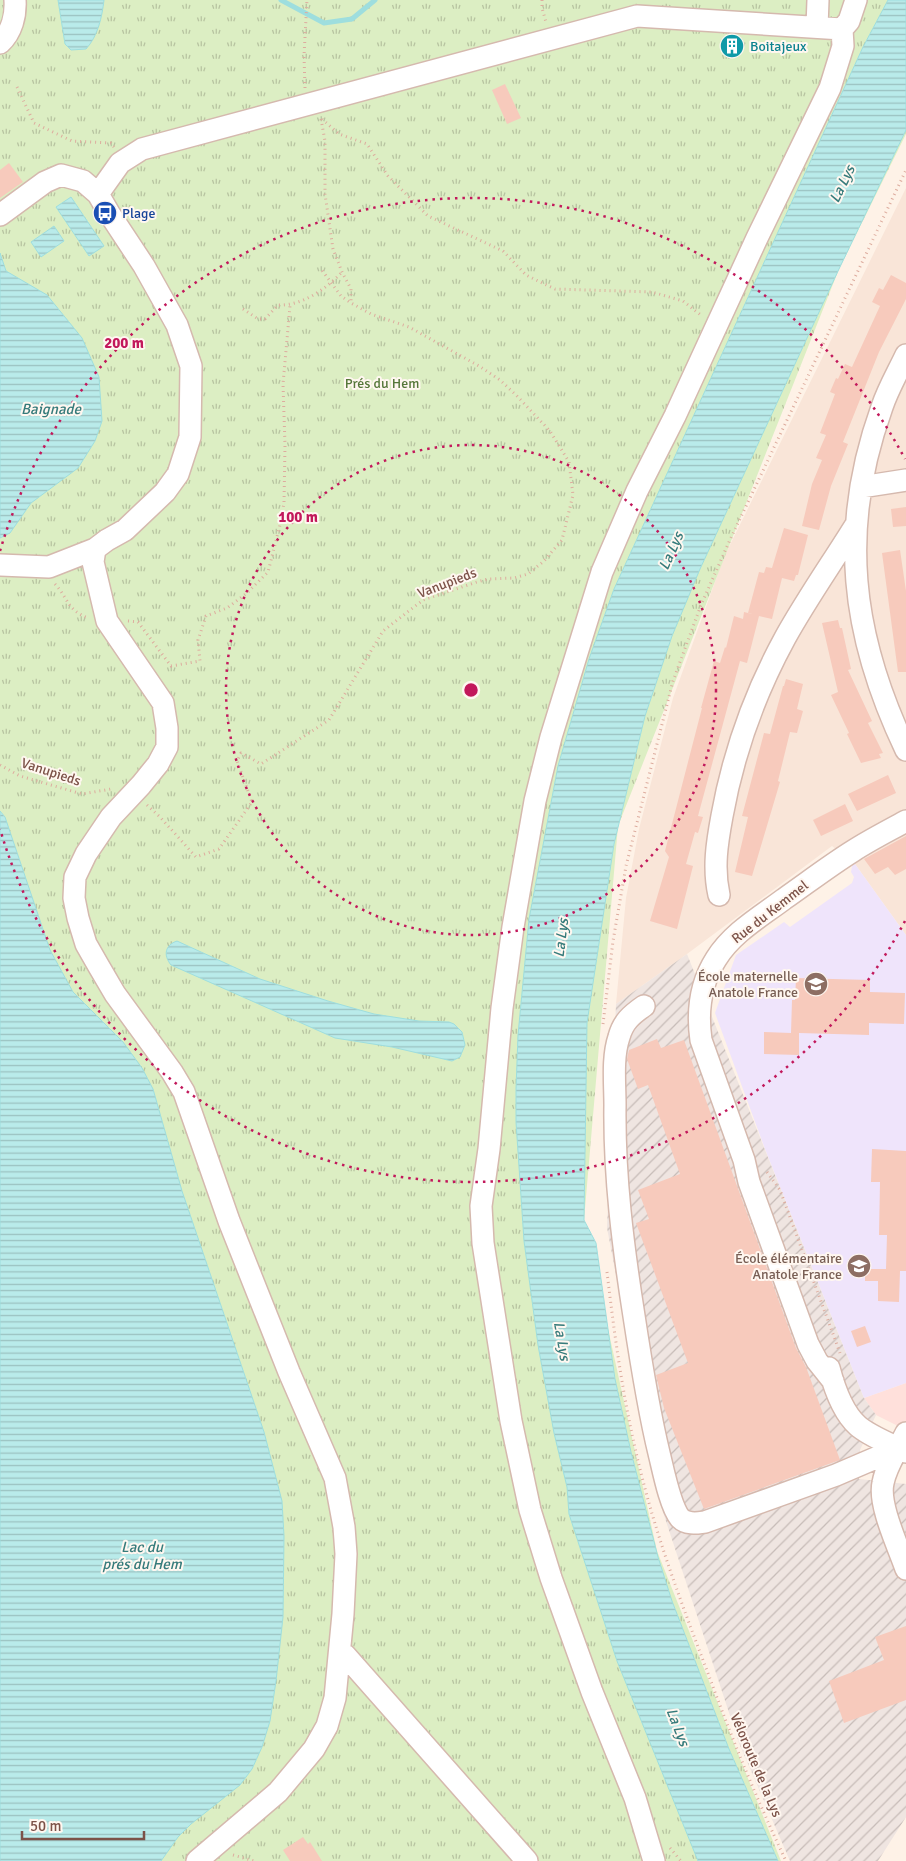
<svg xmlns="http://www.w3.org/2000/svg" width="906" height="1861" font-family="Signika,sans-serif">
<style>
.residential{fill:#f9e5d8}
.commercial{fill:#ffe0db}
.industrial{fill:url(#industrial-furrows)}
.education{fill:#efe4fb}
.park{fill:url(#park-tufts)}
.water{fill:url(#water-rules);stroke:#9edede}
.lines{fill:none;stroke-linecap:round;stroke-linejoin:round}
.stream{stroke:#9edede;stroke-width:5}
.building{fill:#f7cabc}
.minor-casing{stroke:#d5b9ae;stroke-width:24}
.path{stroke:#ddac9e;stroke-width:3;stroke-dasharray:1 4;stroke-linecap:butt}
.minor{stroke:#fff;stroke-width:21}
.ring{fill:none;stroke:#c2185b;stroke-width:2.5;stroke-dasharray:2.5 5}
.labels{text-anchor:middle;dominant-baseline:central;stroke-width:4;stroke-linejoin:round;paint-order:stroke}
.culture-label{font-size:14px;fill:#0d838f;stroke:#fff7f0;text-anchor:start}
.transit-label{font-size:14px;fill:#164399;stroke:#fff7f0;text-anchor:start}
.park-label{font-size:14px;fill:#557739;stroke:#fff7f0}
.street-label{font-size:14px;fill:#7c5248;stroke:#fff7f0}
.education-label{font-size:14px;fill:#785e54;stroke:#fff7f0;text-anchor:end}
.water-label{font-size:15px;font-style:italic;fill:#367b7b;stroke:#fff7f0}
.centre{fill:#c2185b;stroke:#fff7f0;stroke-width:2.5}
.ring-label{font-size:15px;text-anchor:middle;font-weight:bold;fill:#c2185b;stroke:#fff7f0;stroke-width:4;stroke-linejoin:round;paint-order:stroke}
</style>
<defs>
<pattern id="industrial-furrows" width="10" height="10" patternUnits="userSpaceOnUse" patternTransform="scale(1.25)"><rect width="10" height="10" fill="#efe5e1"/><path d="M-1 1l2-2M0 10L10 0M9 11l2-2" fill="none" stroke="#c7bcb8"/></pattern>
<pattern id="park-tufts" width="24" height="20" patternUnits="userSpaceOnUse" patternTransform="scale(1.25)"><rect width="24" height="20" fill="#dceec3"/><path d="M3 7l-1-3M5 7V3M7 7l1-3M15 17l-1-3M17 17v-4M19 17l1-3" fill="none" stroke="#b7c3a0"/></pattern>
<pattern id="water-rules" width="6" height="5" patternUnits="userSpaceOnUse" patternTransform="scale(1.25)"><rect width="6" height="5" fill="#b9ebea"/><path d="M0 2.5h6" fill="none" stroke="#9bc1c0"/></pattern>
</defs>
<rect width="100%" height="100%" fill="#fef2e7"/>
<path class="residential" d="M906,188V935L855,864L832,846L687,954L616,1004L626,898L639,829L673,698L724,557Z"/>
<path class="commercial" d="M906,1383V1430L876,1415L864,1398Z"/>
<path class="industrial" d="M687,954L864,1398L876,1415L860,1450L859,1479L906,1484V1817L878,1861H790L739,1743L660,1503L607,1228L616,1004Z"/>
<path class="education" d="M855,864L906,935V1383L864,1398L765,1149L715,1013L736,955L784,922L790,927L852,883L854,877L851,872L852,866Z"/>
<path class="park" d="M0,0H906V134L839,269L618,826L584,1220L657,1551L781,1861H0Z"/>
<path class="water" d="M58,0H104C102,17 98,36 86,49L71,50L65,44Z
M888,0H906V130L839,269L700,569L672,636L645,716L614,844L587,1023L584,1220L596,1243L615,1379L631,1452L658,1557L672,1601L729,1749L778,1861H698L617,1661L569,1514L567,1487L554,1433L538,1345L524,1241L516,1122V1089L518,1035L529,919L558,766L589,659L614,589L863,47Z
M71,197L104,246L89,256L56,207Z
M54,226L64,241L41,257L31,242Z
M0,253L6,271L47,295L82,338L99,377L102,421L95,441L78,468L31,503L10,533L0,538Z
M0,811L5,817L50,950L73,992L123,1042L142,1068L153,1089L182,1191L264,1432L282,1501L284,1536L283,1617L276,1681L270,1721L262,1747L252,1769L240,1785L191,1824L178,1837L161,1861H0Z
M177,941L260,979L328,1001L374,1014L419,1021L449,1022L454,1024L462,1032L465,1045L460,1057L452,1061L392,1047L335,1038L171,965C163,955 165,945 177,941Z"/>
<g class="lines">
<path class="stream" d="M281,0L324,23L352,19L375,0"/>
</g>
<path class="building" d="M505,84L521,118L507,124L492,90Z
M9,163L23,182L0,198V170Z
M891,275L906,283V299L879,352L843,442L848,444L831,486L819,530L802,526L812,484L822,460L816,458L826,435L820,433L835,394L830,392L836,378L838,379L845,364L852,367L880,306L872,302L879,288L883,290Z
M906,507V526L893,527L891,509Z
M784,528L808,535L798,575H796L794,581L782,578L772,619L759,616L747,663L740,661L698,816L703,817L698,833L695,832L686,864L693,866L677,929L650,921L669,857L665,851L702,708H701L714,661L720,663L725,647L726,648L734,616L743,619L744,612L752,614L748,613L759,572L764,573L766,567L772,568Z
M900,550L906,591V672H898L882,553Z
M838,620L840,628H842L851,669L848,670L872,721L868,723L883,753L879,754L881,758L861,763L847,734L849,733L831,695L838,692L822,623Z
M786,679L803,684L797,709L803,711L797,733L790,732L778,781L780,782L752,876L735,872L748,817L742,816L764,733L770,734L783,686H784Z
M888,775L896,793L857,811L848,794Z
M845,804L853,821L821,836L813,820Z
M906,836V869L895,875L888,867L875,874L864,859Z
M796,978L870,980V992L905,993L904,1024L869,1023V1035L799,1033V1055L764,1054V1032L791,1033L792,1000H795Z
M657,1039L661,1048L684,1040L796,1348L806,1367L840,1460L704,1509L664,1408L656,1375L688,1363L636,1223L649,1219L638,1190L680,1174L648,1085L638,1089L627,1059L629,1050Z
M872,1149L906,1151V1271H900L899,1302L878,1301V1281H865V1269H886L887,1235H879L880,1182H871Z
M865,1326L871,1342L857,1347L851,1331Z
M906,1626V1700L844,1723L829,1681L884,1660L875,1637Z
M303,1837L308,1844L310,1842L322,1861H290L283,1850Z"/>
<g class="lines">
<g class="minor-casing">
<path id="minor" d="M817,27L818,0
M0,43C12,32 16,15 15,0
M98,194L120,163L142,149L637,16L842,29L849,21L856,0
M0,215L45,182L61,175L83,181L98,194L109,213L144,266L177,325L191,366L190,437L178,474L165,492L125,530L107,540L95,549L93,562L107,621L163,703L167,728V747L158,764L141,785L111,817L86,854L75,877L74,898L78,918L86,944L98,965L115,994L172,1072L184,1092L229,1221L289,1372L335,1478L344,1527L346,1554L343,1614L335,1698L327,1726L314,1749L278,1792L197,1861
M906,355C898,372 888,389 882,407C838,529 851,635 906,750
M861,487L906,480
M0,565L49,567L95,549
M719,895C713,868 717,843 722,816C733,755 755,693 785,638C806,600 832,563 855,526
M644,1006C631,1015 623,1022 619,1037C612,1058 615,1083 615,1105C614,1176 623,1246 634,1316C641,1362 648,1408 659,1453C663,1469 670,1506 680,1518C687,1525 697,1523 705,1522L836,1475L899,1448
M829,1368C834,1387 842,1412 858,1426C871,1437 891,1444 906,1452
M833,1381L817,1361L808,1344L749,1182L744,1160L701,1040C697,1012 700,984 716,959C732,933 760,917 784,899C807,883 829,866 853,851C870,840 888,831 906,821
M906,1569C899,1548 878,1505 883,1483C886,1466 898,1449 906,1433
M340,1655H345L527,1861
M654,1861L635,1798L592,1692L551,1578L530,1510L511,1421L483,1243L481,1206L489,1149L502,1008L513,927L535,801L551,737L602,572L637,491L675,416L757,238L830,88L843,46L842,29"/>
</g>
<path class="path" d="M542,0V8L546,22
M17,87L34,123L72,141L111,143L114,147
M305,88L304,56L307,0
M321,119L325,141V194L333,249L342,272L351,289V303
M322,119L339,134L367,144L388,176L428,216L503,251L526,275L540,282L555,289L652,292L683,301L702,316
M243,309L258,319H265L278,305C302,306 326,289 342,272
M55,584C68,598 67,610 88,618
M128,621L138,622L171,666L200,661L198,640L206,616L227,608L247,593L268,572L280,525L284,503L285,445L283,384L290,306
M0,765L20,776L82,794L111,789
M147,805L160,817L196,857L219,849L252,802L237,761L241,753L261,764L329,720L383,631L423,600L477,582L488,579L514,578L528,574L544,561L562,540L573,495L569,462L550,431L517,396L500,380L479,366L409,327L371,314L351,303L341,296L321,269
M603,1024L613,941L626,866L673,681L701,605L729,542L906,170
M767,1172L780,1190L840,1353
M607,1272C615,1340 624,1406 641,1473C658,1542 684,1610 709,1676C732,1739 757,1800 786,1861
M670,1848L681,1861
M233,1855L254,1861"/>
<use href="#minor" class="minor"/>
</g>
<g class="ring">
<circle cx="471" cy="690" r="245"/>
<path d="M905 921A491 491 0 0 1 0 829M0 551A491 491 0 0 1 905 459"/>
</g>
<defs>
<g id="building-disc" transform="scale(1.25)"><circle r="9.5" fill="#0f9aa8" stroke="#fff7f0"/><path d="M-4-6H4V6H1V3H-1V6H-4ZM-2.5-4.3h1.7v1.8h-1.7ZM.8-4.3h1.7v1.8H.8ZM-2.5-1h1.7V.8h-1.7ZM.8-1h1.7V.8H.8Z" fill="#fff"/></g>
<g id="bus-disc" transform="scale(1.25)"><circle r="9.5" fill="#1a4fb4" stroke="#fff7f0"/><path d="M-5-6H5V4H4V6H2V4H-2V6H-4V4H-5ZM-3.5-4V0h7V-4ZM-3.5 1.2v1.5H-2V1.2ZM2 1.2v1.5H3.5V1.2Z" fill="#fff"/></g>
<g id="school-disc" transform="scale(1.25)"><circle r="9.5" fill="#8d6e63" stroke="#fff7f0"/><path d="M0-5L7-2L0 1L-7-2ZM-4 1L0 2.5L4 1V4Q0 6-4 4Z" fill="#fff"/></g>
</defs>
<g fill-rule="evenodd">
<use href="#building-disc" x="732" y="46"/>
<use href="#bus-disc" x="105" y="213"/>
<use href="#school-disc" x="816" y="984"/>
<use href="#school-disc" x="859" y="1266"/>
</g>
<g class="labels">
<g class="culture-label">
<text x="750" y="46">Boitajeux</text>
</g>
<g class="transit-label">
<text x="122" y="213">Plage</text>
</g>
<g class="park-label">
<text x="382" y="383">Prés du Hem</text>
</g>
<g class="street-label">
<text transform="translate(447 583) rotate(-21)">Vanupieds</text>
<text transform="translate(51 772) rotate(18)">Vanupieds</text>
<text transform="translate(770 912) rotate(-38)">Rue du Kemmel</text>
<text transform="translate(756 1765) rotate(67)">Véloroute de la Lys</text>
</g>
<g class="education-label">
<text x="798" y="976">École maternelle<tspan x="798" dy="16">Anatole France</tspan></text>
<text x="842" y="1258">École élémentaire<tspan x="842" dy="16">Anatole France</tspan></text>
</g>
<g class="water-label">
<text transform="translate(842 184) rotate(-64)">La Lys</text>
<text x="51" y="409">Baignade</text>
<text transform="translate(671 551) rotate(-66)">La Lys</text>
<text transform="translate(561 938) rotate(-83)">La Lys</text>
<text transform="translate(562 1341) rotate(80)">La Lys</text>
<text x="142" y="1547">Lac du<tspan x="142" dy="17">prés du Hem</tspan></text>
<text transform="translate(678 1727) rotate(69)">La Lys</text>
</g>
</g>
<circle cx="471" cy="690" r="8" class="centre"/>
<g class="ring-label">
<text x="124" y="348">200 m</text>
<text x="298" y="522">100 m</text>
</g>
<path d="M22 1831v8h122v-8" fill="none" stroke="#7c5248" stroke-width="2.5"/>
<text x="30" y="1831" font-size="15" fill="#7c5248" stroke="#fff7f0" stroke-width="4" paint-order="stroke">50 m</text>
</svg>
